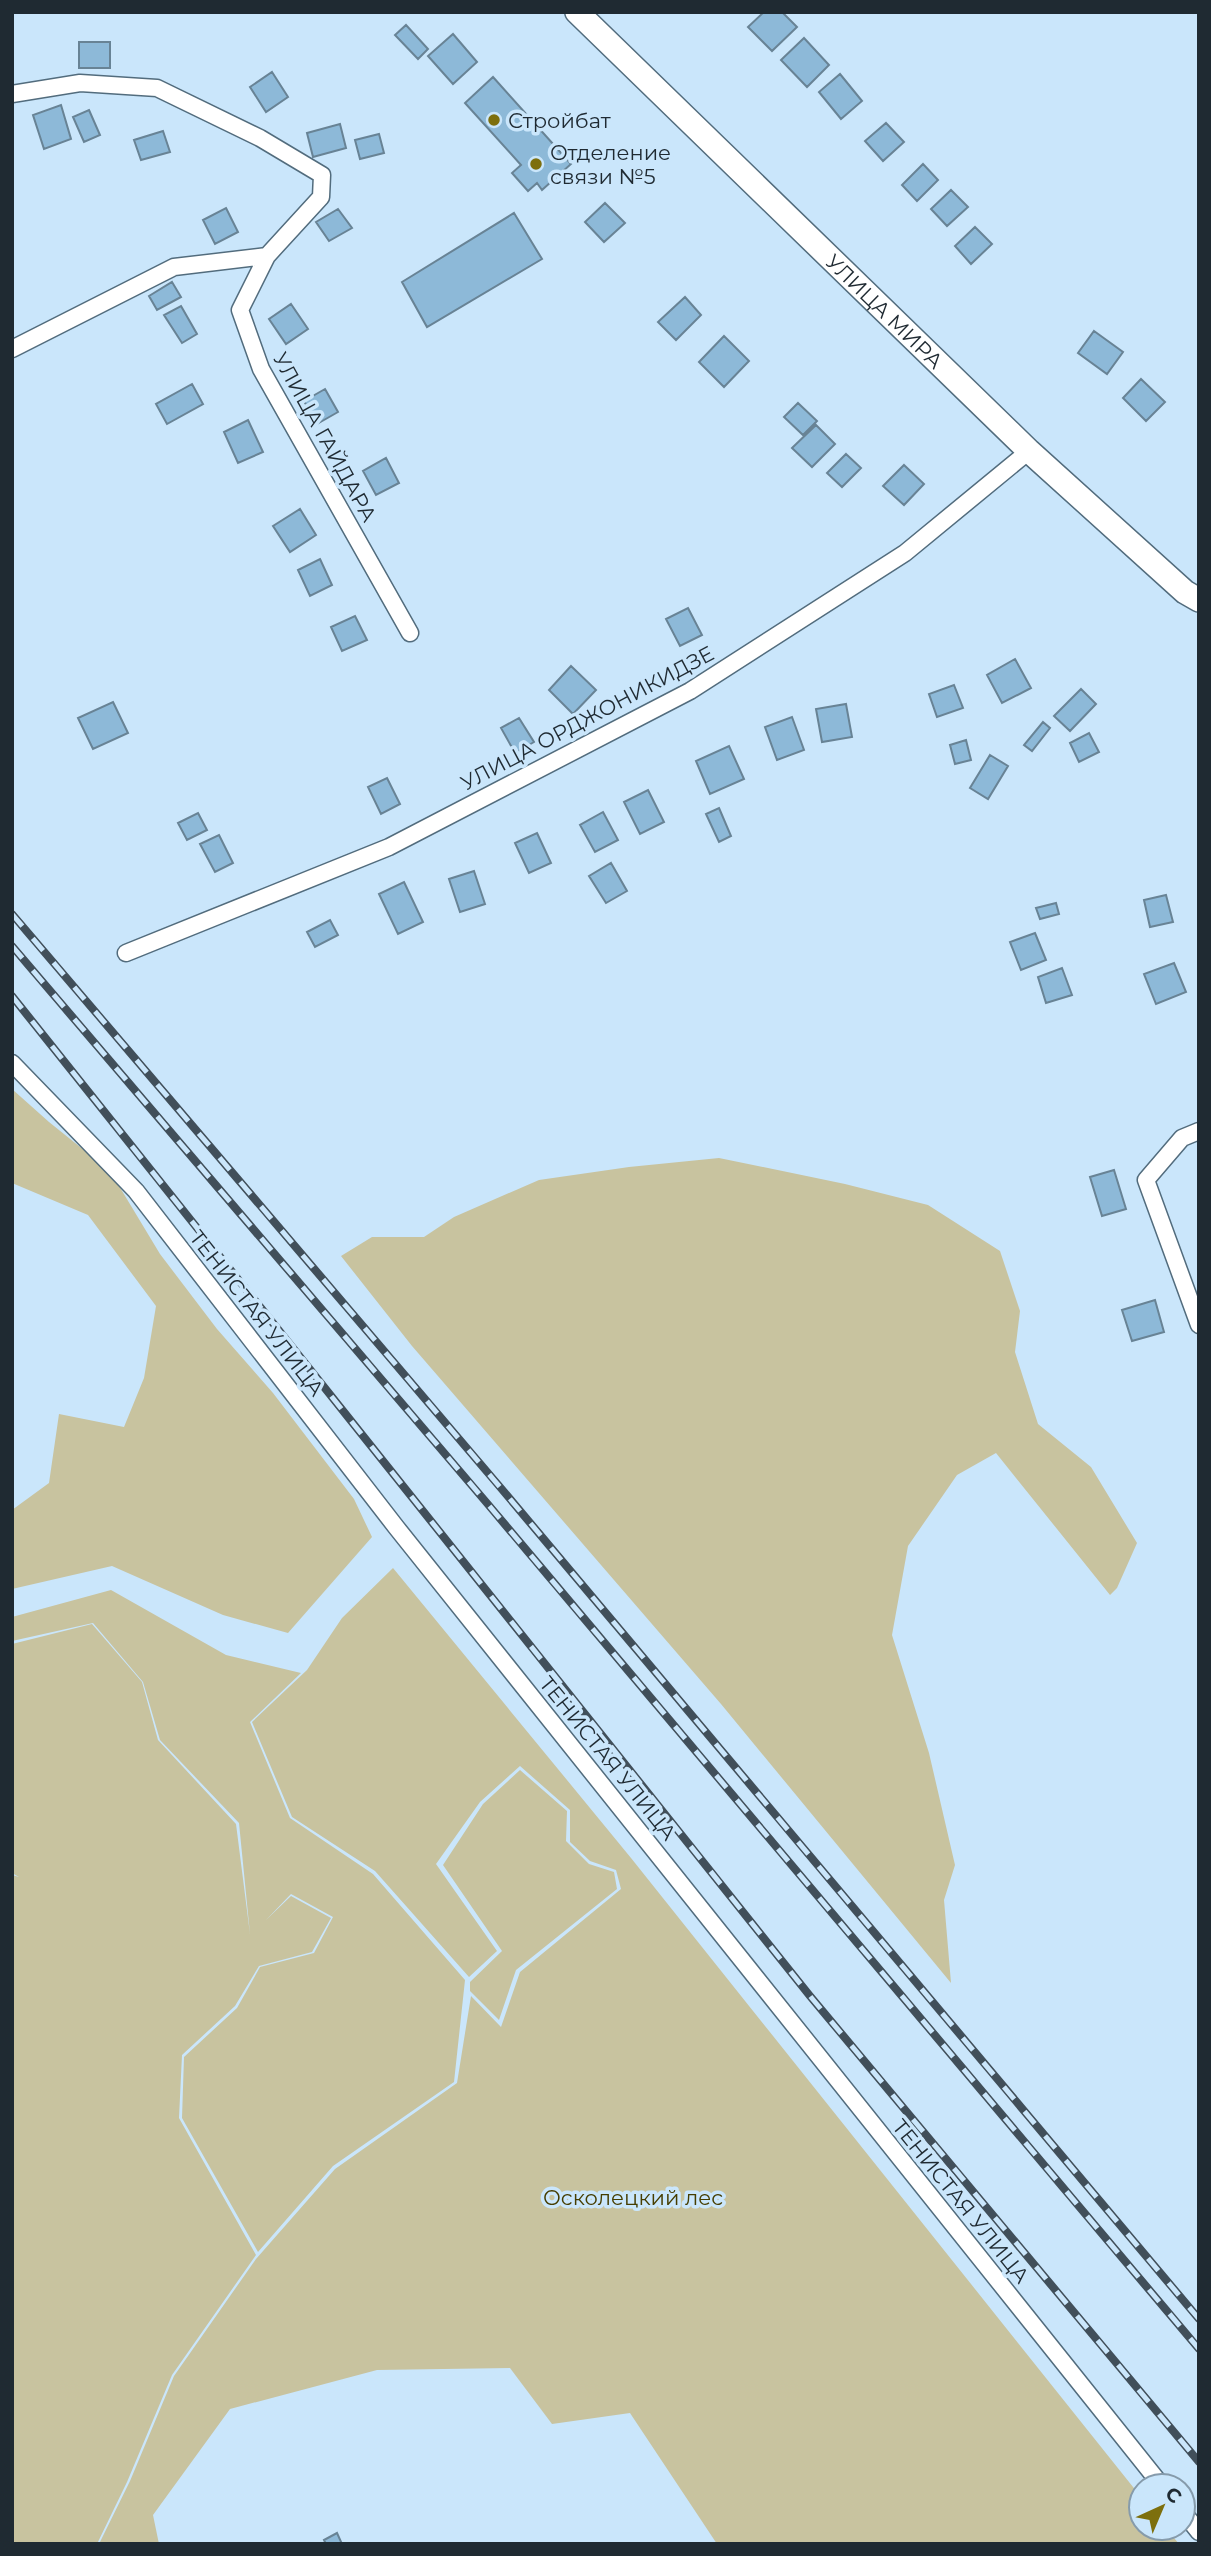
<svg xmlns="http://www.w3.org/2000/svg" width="1211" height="2556" font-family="Montserrat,sans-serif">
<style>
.green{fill:#c8c39f}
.building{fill:#8db9d8;stroke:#688395;stroke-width:2}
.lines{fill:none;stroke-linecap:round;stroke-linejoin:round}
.street-casing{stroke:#526c7d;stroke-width:19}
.secondary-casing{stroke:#526c7d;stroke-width:26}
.street{stroke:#fff;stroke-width:16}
.secondary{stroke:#fff;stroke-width:23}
.rail-casing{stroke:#414f5a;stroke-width:8}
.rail{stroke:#cae6fb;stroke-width:5;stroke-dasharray:16;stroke-linecap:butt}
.poi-dot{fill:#7d6f0d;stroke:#cae6fb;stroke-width:2.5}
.labels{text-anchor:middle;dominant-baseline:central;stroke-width:7;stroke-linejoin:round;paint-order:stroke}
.poi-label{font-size:21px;fill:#1f2a32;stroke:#cae6fb;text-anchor:start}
.street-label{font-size:21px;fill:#1f2a32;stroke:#cae6fb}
.park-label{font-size:21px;fill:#463d00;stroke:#cae6fb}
</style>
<rect width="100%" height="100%" fill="#cae6fb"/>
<path class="green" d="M12,1089L49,1122L110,1171L160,1254L217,1329L273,1393L354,1499L372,1537L288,1633L223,1615L112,1566L12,1589V1510L49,1483L59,1414L124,1427L144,1378L156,1306L88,1215L12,1183Z
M719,1158L845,1184L928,1205L1000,1251L1020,1311L1015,1352L1038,1424L1091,1467L1137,1543L1117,1588L1110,1595L996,1453L957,1475L908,1546L892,1635L929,1753L955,1865L944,1900L951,1983L721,1704L412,1346L341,1256L372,1237H424L454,1217L539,1180L629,1167Z
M393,1568L631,1858L1141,2497V2528H1166L1179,2544H717L630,2413L552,2424L510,2368L377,2370L230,2409L153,2515L159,2544H99L130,2481L174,2376L256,2259L335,2169L457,2083L471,1996L501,2027L520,1972L621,1889L616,1870L590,1861L570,1842V1810L520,1766L480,1802L436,1864L497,1951L469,1977L375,1871L292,1817L252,1722L307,1670L342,1618Z
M111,1590L226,1655L301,1673L250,1722L290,1818L373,1874L465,1980L454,2082L333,2166L258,2252L182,2118L184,2057L237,2008L260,1967L314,1953L333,1917L291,1894L266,1920L291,1896L331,1918L312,1952L259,1966L235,2006L182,2055L179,2118L256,2255L172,2375L127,2482L97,2544H12V1875L19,1877L12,1873V1870H14L12,1868V1644L92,1624L142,1682L158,1740L236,1824L250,1934L239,1823L160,1740L143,1682L93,1623L12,1641V1617Z
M520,1770L567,1811L566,1841L589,1864L614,1872L617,1889L516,1970L499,2020L470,1991V1982L502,1951L443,1865L483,1804Z"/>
<path class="building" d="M764,12H782L797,27L772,51L748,27Z
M406,25L428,49L418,59L395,35Z
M453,34L477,62L453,84L428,56Z
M804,38L829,65L807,87L781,60Z
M79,42H110V68H79Z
M272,72L288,97L266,112L250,87Z
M840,74L862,101L841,119L819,92Z
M493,77L571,164L542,190L537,183L528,191L512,173L521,165L465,103Z
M61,105L71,139L44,149L33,115Z
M89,110L100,135L84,142L73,117Z
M886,123L904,142L883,161L865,141Z
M340,124L346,148L313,157L307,133Z
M163,131L170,152L141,160L134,140Z
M379,134L384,153L360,159L355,140Z
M923,164L938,180L917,201L902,185Z
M951,190L968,207L947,226L931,209Z
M605,203L625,223L604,242L585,222Z
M226,208L238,232L215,244L203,220Z
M338,209L352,228L329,241L316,222Z
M514,213L542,259L427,327L402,282Z
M975,227L992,244L971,264L955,246Z
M172,282L181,297L157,310L149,296Z
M685,297L701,315L676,340L658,322Z
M291,304L308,329L286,344L269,319Z
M181,306L197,334L182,343L164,315Z
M1094,331L1123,352L1107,374L1078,353Z
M724,336L749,361L724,387L699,362Z
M1141,379L1165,402L1146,421L1123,398Z
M192,384L203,404L167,424L156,404Z
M325,389L338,412L317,424L304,401Z
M798,403L817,421L803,435L784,417Z
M248,420L263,452L238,463L224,432Z
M816,425L835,444L812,467L792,448Z
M846,454L861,468L842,487L827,473Z
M386,458L399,483L376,495L363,471Z
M904,465L924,484L904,505L883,486Z
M300,509L316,535L290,552L273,526Z
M320,559L332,585L310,596L298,570Z
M688,608L702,635L680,646L666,619Z
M355,616L367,640L342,651L331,627Z
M1015,659L1031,688L1002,703L987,675Z
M571,666L596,690L573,714L549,690Z
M954,685L963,708L937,717L929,694Z
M1081,689L1096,704L1070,731L1054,716Z
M113,702L128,733L93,749L78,718Z
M846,704L852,737L822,742L816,709Z
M792,717L804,750L777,760L765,727Z
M519,718L534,742L515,753L501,728Z
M1043,722L1050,728L1032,751L1024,745Z
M1089,733L1099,752L1079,762L1070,743Z
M966,740L971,760L955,764L950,745Z
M729,746L744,779L710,794L696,761Z
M990,755L1008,766L988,799L970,788Z
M387,778L400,804L381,814L368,787Z
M648,790L664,822L640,834L624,802Z
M719,808L731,836L719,842L706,814Z
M603,812L618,840L595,852L580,825Z
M198,813L207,830L187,840L178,823Z
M537,833L551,863L529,873L515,843Z
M219,835L233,863L215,872L200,844Z
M611,863L627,891L606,903L589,876Z
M474,871L485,904L460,912L449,879Z
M404,882L423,922L398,934L379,894Z
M1166,895L1173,922L1150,927L1144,900Z
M1056,903L1059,914L1040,919L1036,908Z
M330,920L338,935L315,947L307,932Z
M1035,933L1046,960L1021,970L1010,942Z
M1174,963L1186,992L1156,1004L1144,974Z
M1062,968L1072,995L1046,1003L1038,977Z
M1114,1170L1126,1209L1102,1216L1090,1177Z
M1155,1300L1164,1332L1132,1341L1122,1310Z
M337,2533L342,2544H326L324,2540Z"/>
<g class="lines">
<g class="street-casing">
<path id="street" d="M12,94L80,83L157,88L260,138L322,175L321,197L267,256
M12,349L174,267L267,256L240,310L261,369L410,633
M126,953L389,847L690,691L905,553L1029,451
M12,1063L136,1191L396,1527L1162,2486
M1199,1131L1182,1138L1146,1180L1199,1325
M1183,2512L1199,2532"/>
</g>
<g class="secondary-casing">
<g id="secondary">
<path id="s1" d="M577,12L1029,451L1185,592L1199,600"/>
</g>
</g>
<use href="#street" class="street"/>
<use href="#secondary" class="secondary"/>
<g class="rail-casing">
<path id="rail" d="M12,914L500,1487L1199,2319
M12,946L486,1502L1199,2349
M12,996L810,1996L1199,2462"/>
</g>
<use href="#rail" class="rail"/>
</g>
<g class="poi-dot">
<circle cx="494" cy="120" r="7"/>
<circle cx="536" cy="164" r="7"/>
</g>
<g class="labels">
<g class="poi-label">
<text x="508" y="120">Стройбат</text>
<text x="550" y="152">Отделение<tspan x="550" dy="24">связи №5</tspan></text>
</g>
<g class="street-label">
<text stroke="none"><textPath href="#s1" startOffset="429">УЛИЦА МИРА</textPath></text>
<text transform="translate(325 437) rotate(61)">УЛИЦА ГАЙДАРА</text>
<text transform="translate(587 718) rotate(-28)">УЛИЦА ОРДЖОНИКИДЗЕ</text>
<text transform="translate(257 1313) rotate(52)">ТЕНИСТАЯ УЛИЦА</text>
<text transform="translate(608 1758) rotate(51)">ТЕНИСТАЯ УЛИЦА</text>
<text transform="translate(961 2201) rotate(51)">ТЕНИСТАЯ УЛИЦА</text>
</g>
<g class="park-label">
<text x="633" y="2197">Осколецкий лес</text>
</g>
</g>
<rect width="1211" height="2556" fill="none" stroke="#1f2a32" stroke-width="28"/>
<g transform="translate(1162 2507) rotate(44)"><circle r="33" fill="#cae6fb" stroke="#869bab" stroke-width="2"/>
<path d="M0-5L12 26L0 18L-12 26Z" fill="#7d6f0d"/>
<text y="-10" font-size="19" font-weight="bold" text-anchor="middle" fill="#1f2a32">С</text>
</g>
</svg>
